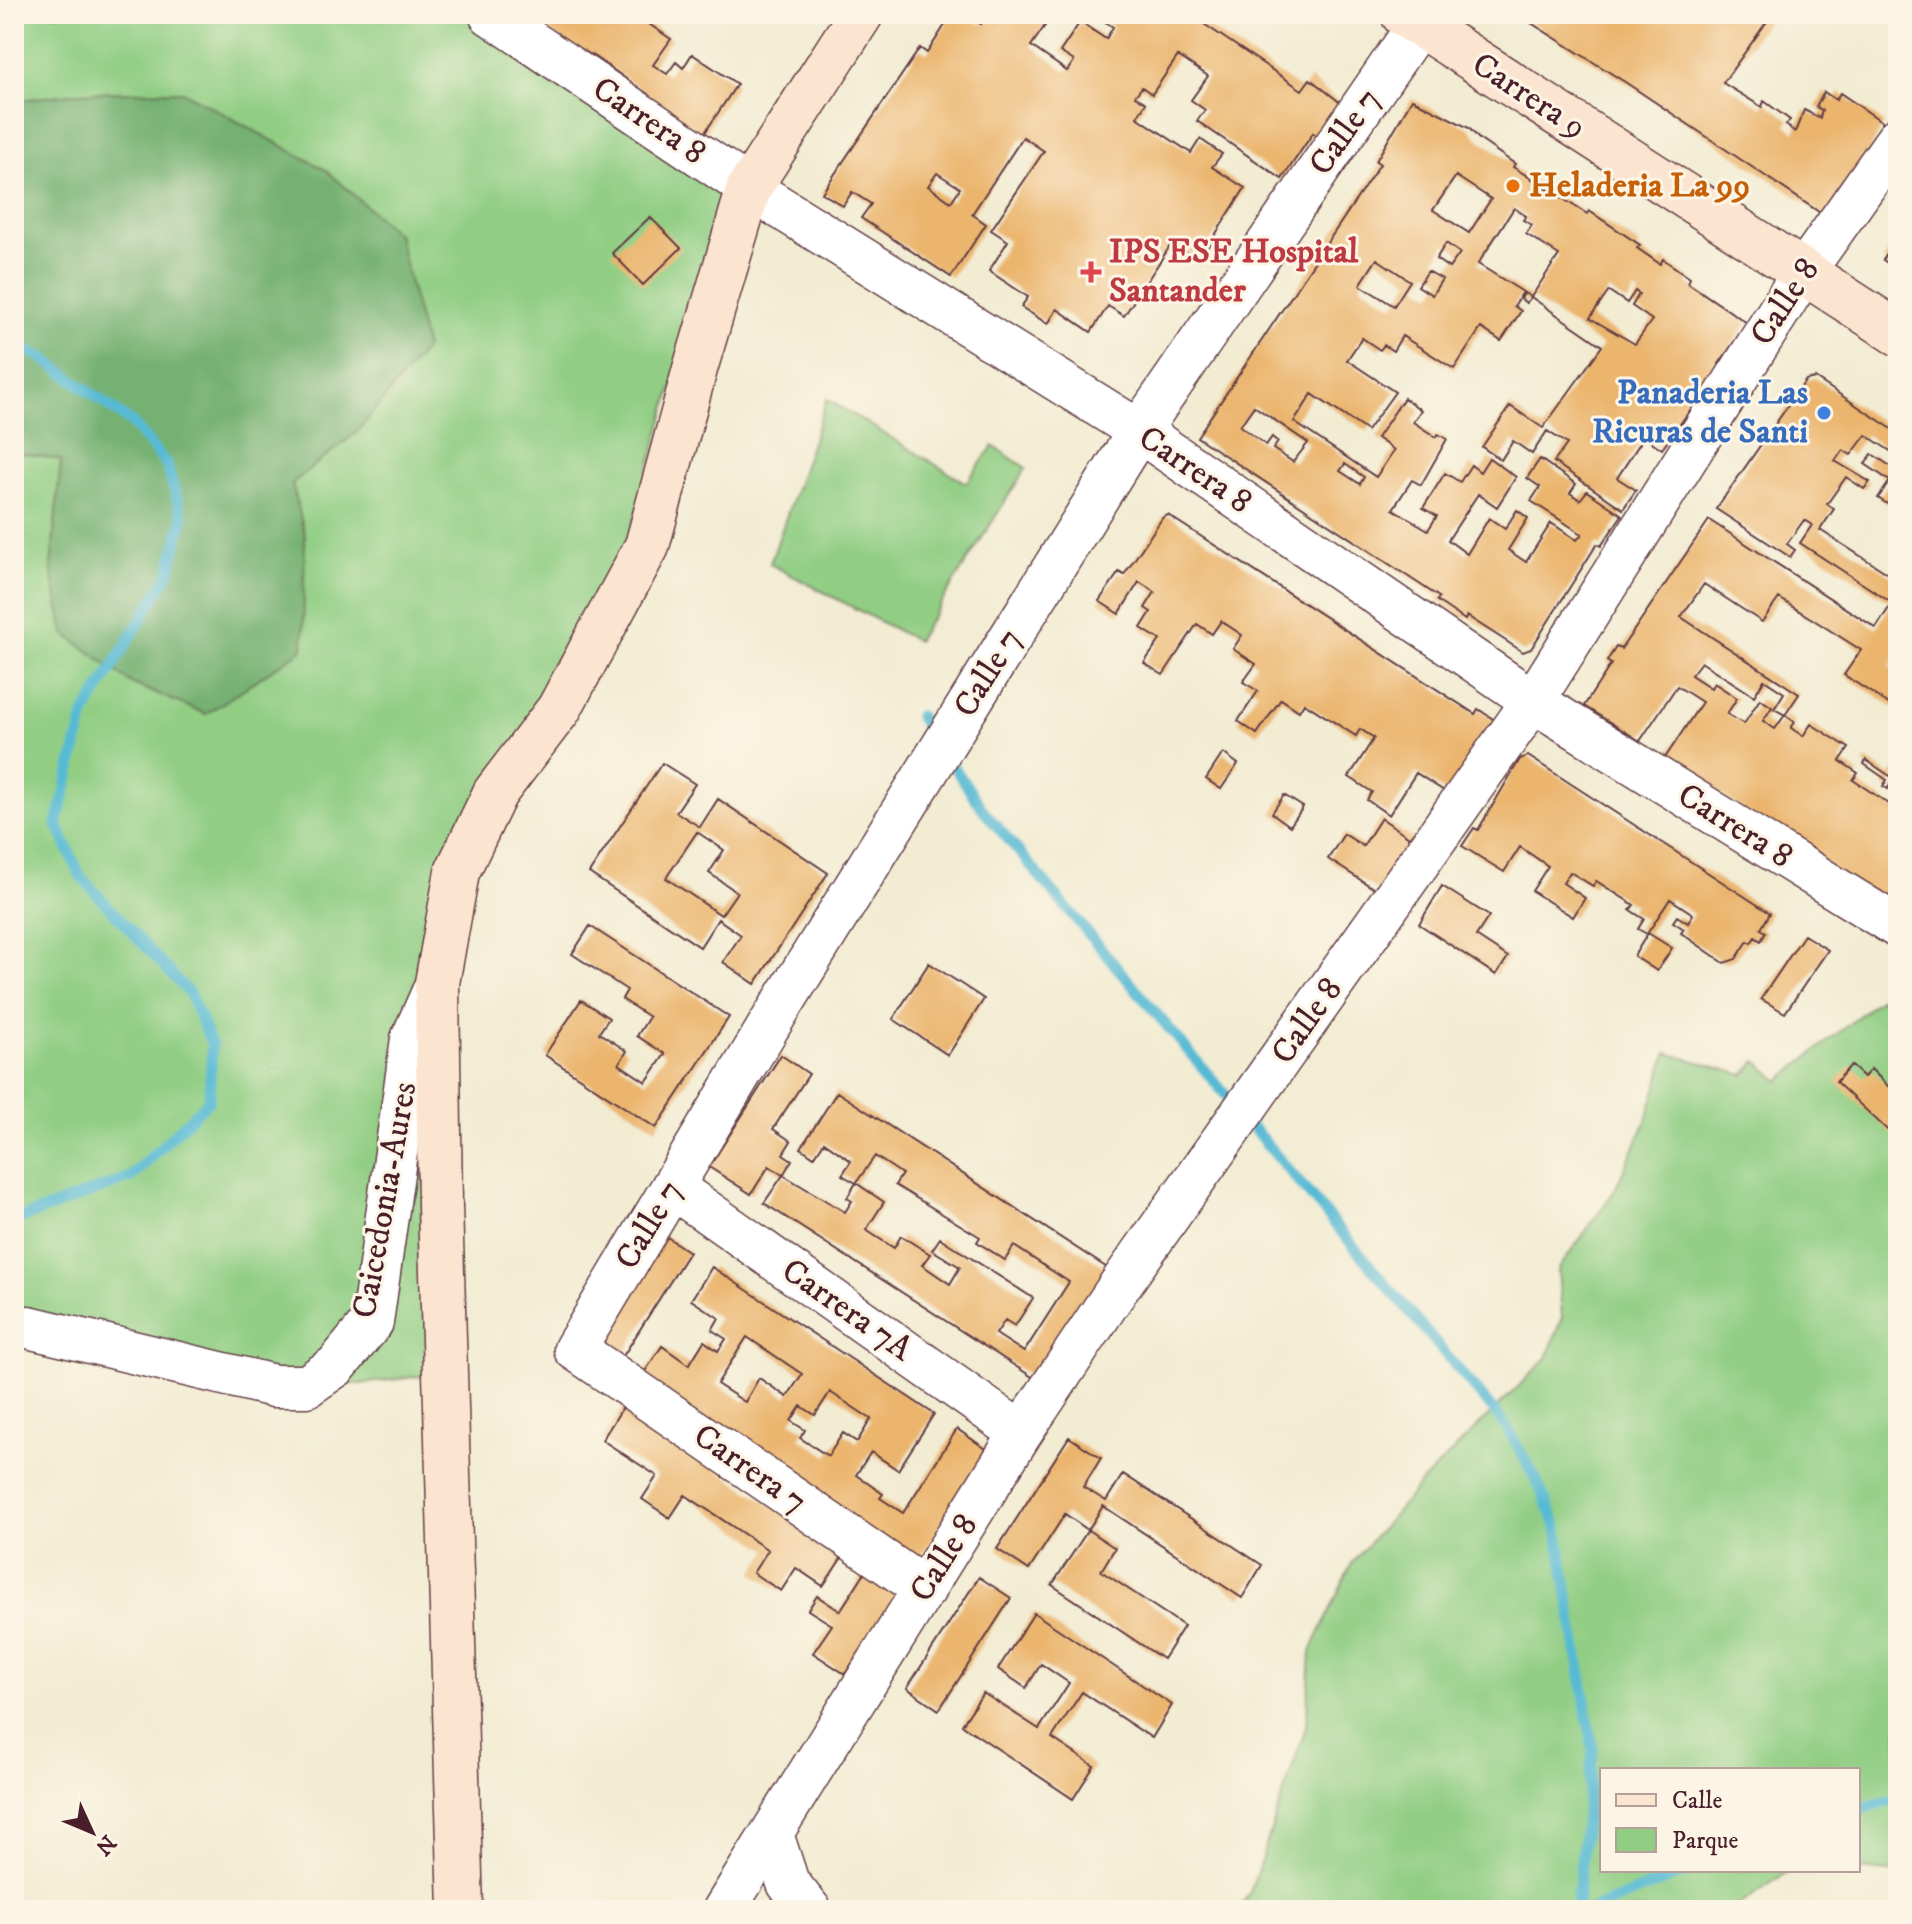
<svg xmlns="http://www.w3.org/2000/svg" width="1912" height="1924" font-family="'IM FELL DW Pica',serif">
<style>
.green{fill:#91ce84;stroke:#6e7658;stroke-width:2}
.forest{fill:#74b172;stroke:#5f684e;stroke-width:2}
.lines{fill:none;stroke-linecap:round;stroke-linejoin:round}
.stream{stroke:#56bad4;stroke-width:11}
.building{fill:#ebb56e;fill-rule:evenodd}
.street-casing{stroke:#633e44;stroke-width:45}
.secondary-casing{stroke:#633e44;stroke-width:47}
.street{stroke:#fff;stroke-width:42}
.secondary{stroke:#fce5d0;stroke-width:44}
.food-dot{fill:#e8710a;stroke:#fcf5e5;stroke-width:3}
.health-dot{fill:#e0444e;stroke:#fcf5e5;stroke-width:3}
.shop-dot{fill:#3f7fe0;stroke:#fcf5e5;stroke-width:3}
.labels{text-anchor:middle;dominant-baseline:central;stroke-width:6;stroke-linejoin:round;paint-order:stroke}
.street-label{font-size:34px;fill:#4a1f2b;stroke:#fcf5e5}
.food-label{font-size:34px;font-weight:bold;fill:#c56008;stroke:#fcf5e5;text-anchor:start}
.health-label{font-size:34px;font-weight:bold;fill:#be3a42;stroke:#fcf5e5;text-anchor:start}
.shop-label{font-size:34px;font-weight:bold;fill:#366cbe;stroke:#fcf5e5;text-anchor:end}
</style>
<rect width="100%" height="100%" fill="#fcf5e5"/>
<filter id="ink" filterUnits="userSpaceOnUse"><feTurbulence type="fractalNoise" baseFrequency=".0125" numOctaves="2"/><feDisplacementMap in="SourceGraphic" scale="16" xChannelSelector="R" yChannelSelector="G"/><feConvolveMatrix kernelMatrix="1 2 1 2 8 2 1 2 1" color-interpolation-filters="sRGB"/></filter>
<filter id="wash" filterUnits="userSpaceOnUse"><feTurbulence type="fractalNoise" baseFrequency=".006" numOctaves="4" result="noise"/><feDisplacementMap in="SourceGraphic" scale="32" xChannelSelector="R" yChannelSelector="G"/><feGaussianBlur stdDeviation="1.8" result="paint"/><feColorMatrix in="noise" values="0 0 0 0 0 0 0 0 0 0 0 0 0 0 0 0 0 1.4 0 .05"/><feComposite in="paint" operator="in"/></filter>
<g filter="url(#wash)">
<rect width="100%" height="100%" fill="#f2ecd3"/>
<path class="green" d="M14,14H471L727,199L606,615L458,844L429,1375L360,1384L287,1385L14,1328V901L18,891L14,886V452L61,459L51,567L305,536L292,483L357,432L398,235L326,170L182,91L78,93L14,101Z
M827,399L966,483L993,446L1026,468L917,641L770,564Z
M1898,984V1873L1858,1869V1770H1602V1870H1790L1732,1910H1238L1251,1890L1306,1727L1311,1651L1352,1563L1423,1481L1547,1358L1562,1317L1558,1270L1615,1190L1647,1119L1667,1053L1744,1075L1757,1061L1779,1081Z"/>
<path class="forest" d="M182,91L326,170L398,235L426,348L357,432L292,483L305,536L303,649L206,714L133,684L64,633L51,568L61,460L14,452V101L78,93Z"/>
<g class="lines">
<path class="stream" d="M14,343L43,358L132,423L166,464L183,518L169,573L84,715L57,825L81,877L189,993L212,1045L209,1100L131,1177L14,1221
M919,716L935,739
M947,757L984,811L1236,1107
M1247,1121L1504,1423L1535,1477L1557,1526L1593,1750L1576,1910
M1858,1809L1898,1799
M1591,1910L1690,1870"/>
</g>
<g id="blocks">
<path class="building" d="M527,14H634L671,39L653,65L667,74L676,62L683,68L692,54L737,84L704,134L591,54L587,59Z
M952,14H966L981,24L987,14H1053L1031,46L1067,71L1074,61L1060,52L1080,22L1106,39L1113,27L1093,14H1189L1302,90L1310,79L1342,104L1319,137L1313,133L1282,179L1197,121L1205,110L1191,100L1208,76L1178,56L1152,94L1142,87L1135,96L1146,103L1137,117L1191,153L1200,139L1222,154L1212,167L1245,188L1199,260L1172,243L1124,316L1108,306L1091,332L1057,309L1048,324L1021,307L1028,297L989,271L1008,241L991,230L1044,151L1023,137L972,214L986,224L951,277L861,218L871,204L852,192L843,206L822,193L920,48L927,53ZM937,173L960,188L951,202L928,186Z
M1517,14H1758L1768,20L1723,83L1762,107L1764,101L1790,120L1786,125L1795,132L1804,110L1820,118L1822,110L1816,107L1824,92L1836,100L1840,93L1884,123L1834,222L1628,84Z
M1412,99L1469,128L1479,139L1515,164L1513,167L1587,214L1589,211L1640,245L1637,248L1660,264L1663,259L1690,278L1688,283L1747,323L1719,364L1722,366L1662,449L1644,437L1617,478L1636,490L1623,509L1554,462L1567,444L1547,431L1532,454L1513,441L1501,460L1482,447L1510,406L1543,428L1602,346L1531,297L1526,303L1521,299L1524,293L1531,297L1559,255L1526,234L1532,225L1523,220L1526,216L1514,208L1478,264L1523,292L1514,306L1521,311L1501,341L1481,328L1454,369L1402,336L1393,351L1384,345L1380,350L1362,338L1347,360L1395,392L1367,431L1312,394L1294,422L1376,477L1394,450L1377,438L1404,398L1421,410L1413,422L1436,437L1438,434L1447,439L1421,485L1412,480L1393,509L1428,530L1437,516L1423,508L1445,473L1460,482L1471,465L1480,472L1489,458L1516,477L1497,507L1478,494L1448,540L1467,554L1489,518L1505,529L1517,510L1528,518L1508,550L1526,562L1551,523L1577,540L1582,534L1531,501L1540,487L1527,478L1540,459L1576,484L1570,493L1580,500L1587,491L1622,515L1601,546L1597,544L1531,649L1523,652L1467,616L1465,620L1437,601L1439,597L1197,437L1380,164L1376,161ZM1456,176L1491,199L1469,233L1433,210ZM1446,243L1460,253L1449,268L1436,259ZM1377,259L1410,281L1394,306L1360,285ZM1428,271L1442,279L1432,295L1418,286ZM1609,291L1627,303L1635,291L1639,294L1632,306L1652,320L1635,344L1590,318ZM1254,406L1308,443L1293,462L1273,449L1278,442L1272,437L1266,445L1240,426ZM1345,464L1364,477L1360,484L1340,471Z
M650,217L681,248L643,285L612,253Z
M1898,238V270L1883,260Z
M1815,378L1898,433V456L1866,435L1851,455L1843,450L1835,461L1870,482L1864,489L1846,477L1827,504L1834,509L1820,530L1898,580V654L1890,666L1898,672V710L1844,675L1861,650L1779,598L1762,622L1704,584L1681,617L1799,694L1785,715L1774,709L1784,693L1764,680L1754,696L1701,662L1691,675L1711,688L1714,683L1737,698L1727,714L1744,724L1760,699L1772,707L1763,721L1775,729L1785,715L1795,722L1791,728L1803,736L1811,724L1849,748L1840,761L1858,773L1853,780L1898,810V911L1665,758L1702,702L1677,686L1640,741L1584,706L1611,664L1607,661L1616,647L1621,649L1709,520L1876,628L1892,603L1800,543L1812,525L1804,520L1787,544L1795,550L1790,557L1716,509L1806,380Z
M1872,454L1898,471V498L1892,507L1878,498L1890,481L1865,464Z
M1168,515L1475,714L1478,709L1499,723L1452,796L1416,773L1389,815L1367,800L1372,792L1349,777L1374,738L1360,729L1356,736L1304,703L1299,711L1281,699L1257,734L1238,721L1258,691L1243,682L1256,664L1233,649L1242,635L1221,621L1212,634L1197,624L1163,675L1144,663L1160,640L1141,628L1151,612L1145,608L1155,592L1139,582L1119,614L1099,601L1119,572L1124,575L1163,517Z
M1223,753L1238,764L1221,789L1206,779Z
M1528,756L1770,913L1761,929L1766,932L1761,941L1755,937L1751,943L1748,941L1736,959L1724,963L1681,933L1684,929L1673,922L1677,916L1688,923L1693,914L1670,899L1647,934L1638,929L1644,919L1630,910L1634,905L1596,881L1593,886L1570,872L1563,883L1585,898L1573,917L1532,891L1548,866L1520,847L1504,872L1462,846L1474,828L1478,830L1520,759Z
M1866,760L1890,776L1898,767L1888,789L1883,786L1887,780L1864,764Z
M662,763L695,784L676,812L700,827L718,799L828,873L755,984L723,962L741,935L718,919L700,947L589,873ZM697,832L724,850L709,873L737,892L721,915L666,878Z
M1284,795L1303,807L1290,826L1272,813Z
M1381,818L1415,841L1381,893L1328,859L1344,834L1363,846Z
M1442,886L1489,916L1476,936L1508,957L1496,975L1419,924Z
M590,926L729,1017L656,1128L545,1055L581,1000L609,1018L599,1033L627,1051L619,1064L646,1082L665,1054L637,1036L649,1017L622,999L627,990L572,954Z
M1648,933L1672,948L1657,971L1634,956Z
M1804,935L1828,950L1785,1013L1761,999Z
M929,963L984,999L948,1055L893,1019Z
M781,1055L809,1074L773,1129L791,1141L783,1154L792,1160L783,1175L769,1166L751,1194L709,1167Z
M1851,1065L1864,1077L1871,1069L1889,1087L1898,1078V1140L1836,1082Z
M837,1092L1115,1273L1043,1384L764,1203L783,1175L845,1212L852,1201L847,1198L856,1183L884,1202L866,1230L894,1248L901,1236L930,1254L922,1265L950,1284L960,1267L932,1250L940,1238L1033,1298L1015,1326L1005,1320L996,1334L1024,1352L1069,1282L1014,1246L1005,1260L977,1242L980,1237L895,1185L902,1174L875,1156L856,1183L842,1175L851,1161L824,1142L814,1157L801,1148Z
M657,1230L689,1252L618,1364L586,1342Z
M712,1267L934,1414L898,1470L871,1452L856,1475L883,1494L880,1498L903,1513L957,1429L989,1451L917,1563L640,1379L662,1346L689,1365L704,1341L718,1351L726,1339L712,1330L719,1318L691,1300ZM747,1337L802,1374L787,1397L759,1378L745,1402L717,1384ZM830,1392L871,1419L857,1442L843,1433L828,1456L800,1438L805,1430L791,1421L801,1406L815,1415Z
M623,1407L844,1554L823,1586L796,1568L781,1591L753,1573L768,1550L685,1495L670,1518L642,1499L657,1476L602,1440Z
M1069,1437L1101,1458L1083,1487L1106,1501L1123,1474L1262,1565L1242,1598L1103,1506L1088,1530L1065,1514L1029,1570L997,1549Z
M1088,1530L1115,1548L1101,1571L1184,1626L1163,1659L1052,1585Z
M867,1569L900,1591L845,1674L813,1653L832,1625L808,1610L817,1596L840,1611Z
M979,1577L1011,1598L939,1710L907,1688Z
M1034,1613L1172,1705L1152,1738L1082,1692L1052,1738L1094,1766L1073,1799L962,1725L983,1693L1039,1729L1069,1683L1041,1664L1026,1688L998,1669Z"/>
</g>
</g>
<g filter="url(#ink)">
<use href="#blocks" fill-opacity="0" stroke="#633e44" stroke-width="2"/>
<g class="lines">
<g class="street-casing">
<path id="street" d="M490,14L749,188L1139,431L1533,701L1898,927
M672,1187L1021,1433
M14,1327H28L274,1386H307L336,1366L372,1322L412,1039L437,983
M925,1589L575,1349L776,1014L1139,431L1426,14
M772,1834L788,1883L810,1910
M724,1910L1021,1433L1120,1285L1533,701L1803,273L1898,138"/>
</g>
<g class="secondary-casing">
<path id="secondary" d="M1403,14L1898,333
M461,1910L440,1205L437,983L457,872L495,793L559,709L647,546L695,369L749,188L861,14"/>
</g>
<use href="#street" class="street"/>
<use href="#secondary" class="secondary"/>
</g>
</g>
<circle class="food-dot" cx="1513" cy="186" r="8"/>
<path class="health-dot" d="M1087 260h8v8h8v8h-8v8h-8v-8h-8v-8h8z"/>
<circle class="shop-dot" cx="1824" cy="413" r="8"/>
<g class="labels">
<g class="street-label">
<text transform="translate(1529 96) rotate(33)">Carrera 9</text>
<text transform="translate(649 121) rotate(34)">Carrera 8</text>
<text transform="translate(1345 132) rotate(-55)">Calle 7</text>
<text transform="translate(1785 302) rotate(-57)">Calle 8</text>
<text transform="translate(1195 470) rotate(34)">Carrera 8</text>
<text transform="translate(988 673) rotate(-58)">Calle 7</text>
<text transform="translate(1735 826) rotate(32)">Carrera 8</text>
<text transform="translate(1307 1021) rotate(-55)">Calle 8</text>
<text transform="translate(385 1200) rotate(-80)">Caicedonia-Aures</text>
<text transform="translate(649 1225) rotate(-59)">Calle 7</text>
<text transform="translate(847 1310) rotate(35)">Carrera 7A</text>
<text transform="translate(750 1469) rotate(35)">Carrera 7</text>
<text transform="translate(944 1558) rotate(-58)">Calle 8</text>
</g>
<g class="food-label">
<text x="1529" y="186">Heladeria La 99</text>
</g>
<g class="health-label">
<text x="1109" y="252">IPS ESE Hospital<tspan x="1109" dy="39">Santander</tspan></text>
</g>
<g class="shop-label">
<text x="1808" y="393">Panaderia Las<tspan x="1808" dy="39">Ricuras de Santi</tspan></text>
</g>
</g>
<rect width="1912" height="1924" fill="none" stroke="#fcf5e5" stroke-width="48"/>
<rect x="1600" y="1768" width="260" height="104" fill="#fcf5e5" stroke="#b59f9b" stroke-width="2"/>
<rect x="1616" y="1794" width="40" height="12" fill="#fce5d0" stroke="#b59f9b" stroke-width="2"/>
<text x="1672" y="1808" font-size="24" fill="#4a1f2b">Calle</text>
<rect x="1616" y="1828" width="40" height="24" fill="#91ce84" stroke="#b59f9b" stroke-width="2"/>
<text x="1672" y="1848" font-size="24" fill="#4a1f2b">Parque</text>
<g transform="translate(92 1832) rotate(134)" stroke="#fcf5e5" stroke-width="6" paint-order="stroke">
<path d="M0-6L14 30L0 20L-14 30Z" fill="#4a1f2b"/>
<text y="-12" font-size="22" font-weight="bold" text-anchor="middle" fill="#4a1f2b">N</text>
</g>
</svg>
